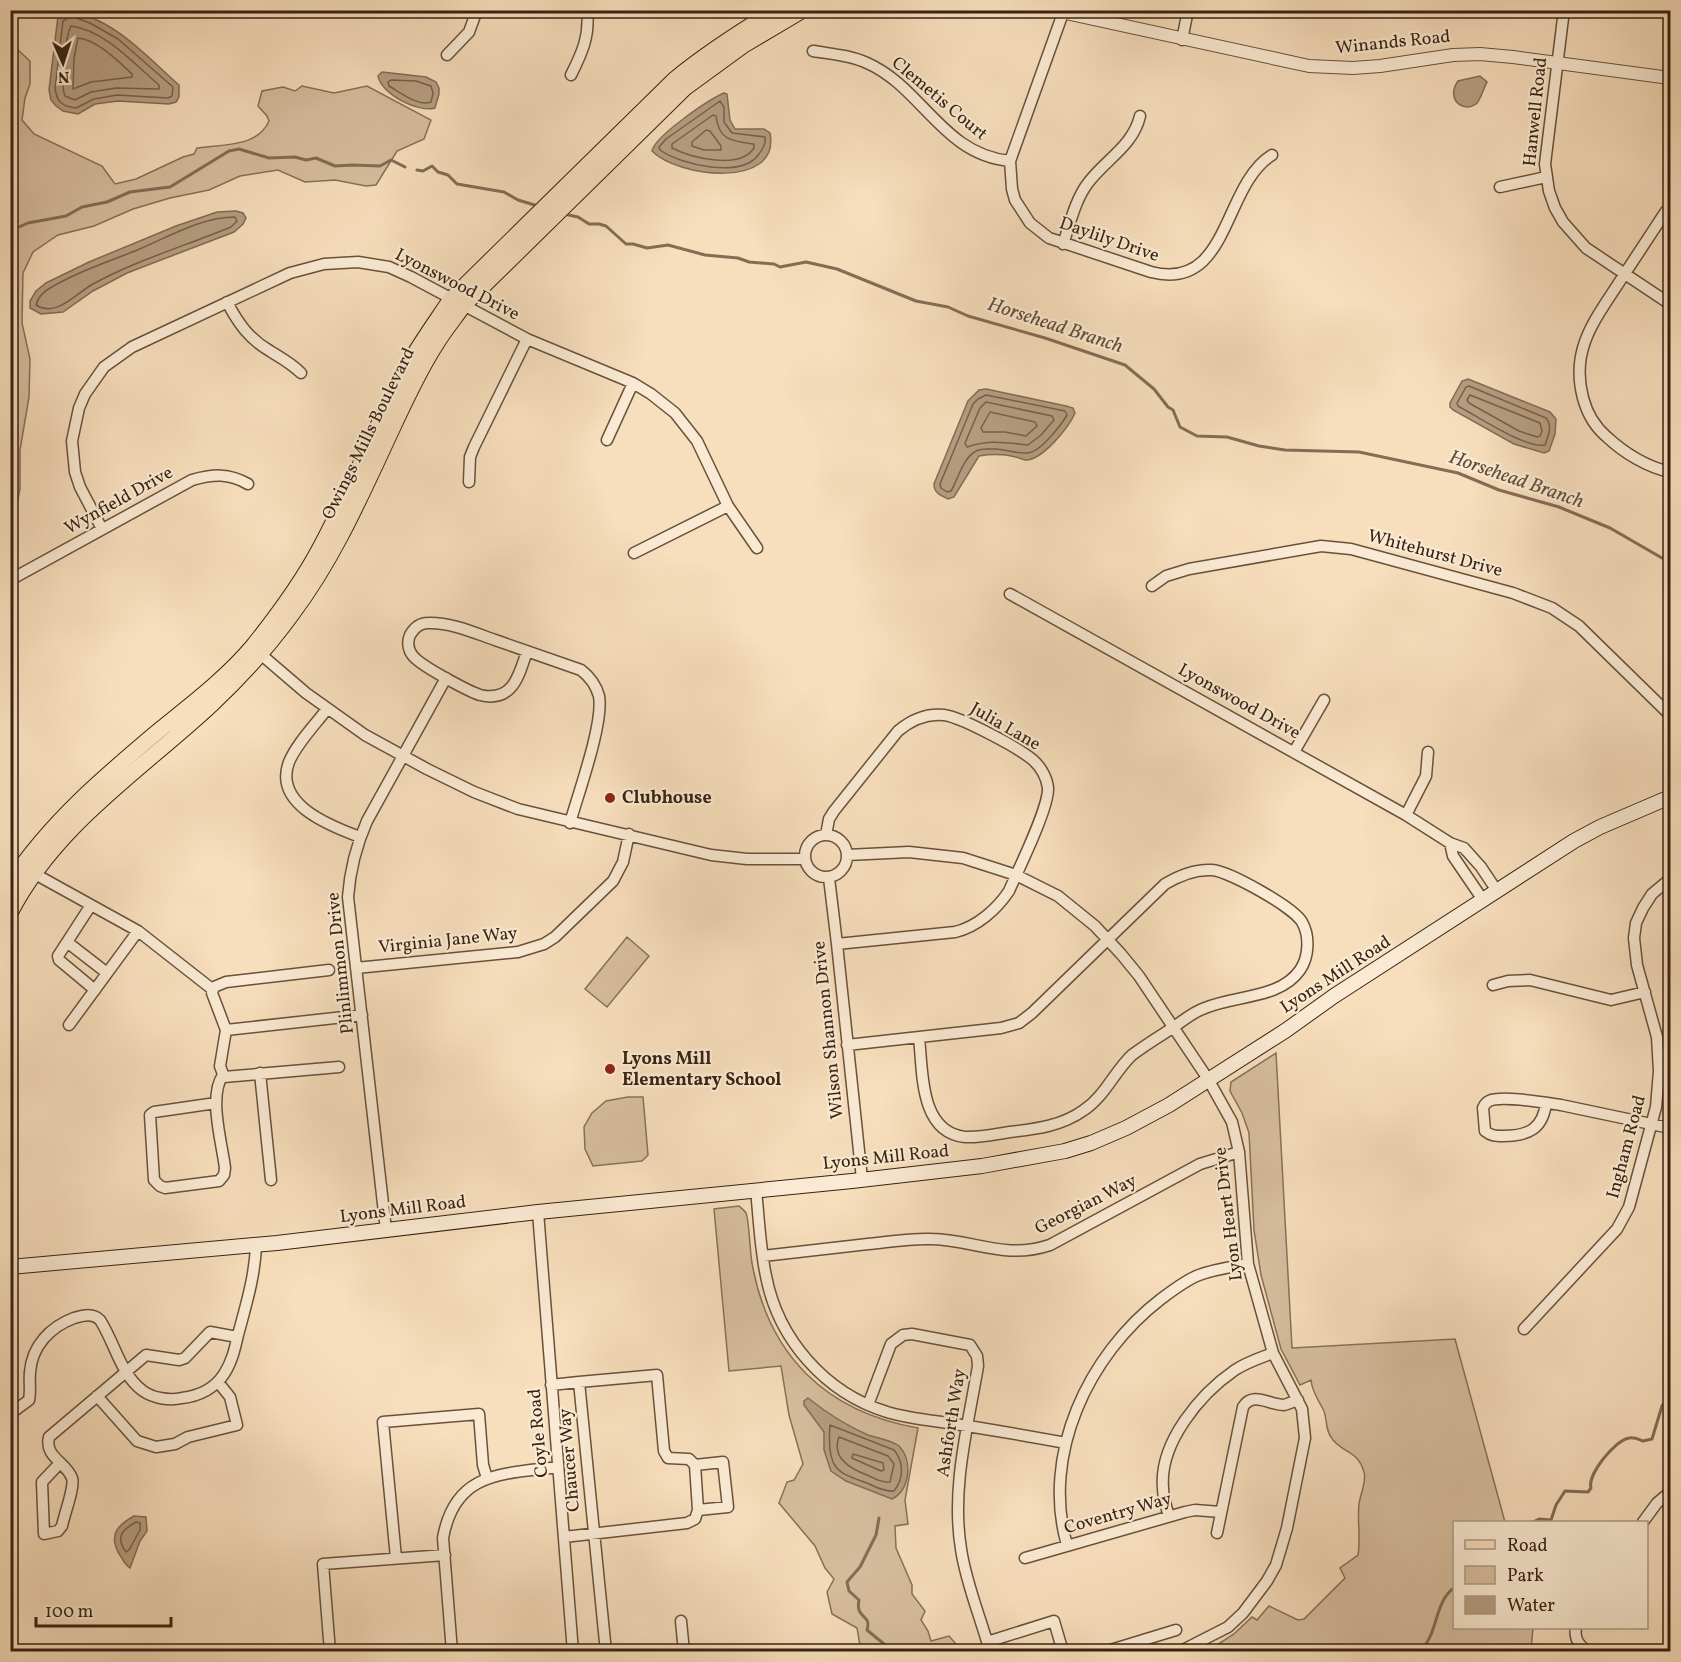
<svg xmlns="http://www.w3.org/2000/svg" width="1681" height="1662" font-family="Vollkorn,serif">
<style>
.green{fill:#d7be9f;stroke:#887058;stroke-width:1.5}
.water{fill:#b69e82;stroke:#846c55;stroke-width:1.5}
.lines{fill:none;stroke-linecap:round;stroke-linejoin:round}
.shore{stroke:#77604a;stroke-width:1.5}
.stream{stroke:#846c55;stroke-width:3}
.minor-casing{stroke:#68513c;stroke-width:13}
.tertiary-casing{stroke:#68513c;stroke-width:14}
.secondary-casing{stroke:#382211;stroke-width:16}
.primary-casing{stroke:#382211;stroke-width:17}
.minor{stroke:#faead3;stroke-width:10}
.tertiary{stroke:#faead3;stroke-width:12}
.secondary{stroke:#faead3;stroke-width:14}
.primary{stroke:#f7debc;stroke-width:15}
.poi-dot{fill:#8f2418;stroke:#faead3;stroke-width:2}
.labels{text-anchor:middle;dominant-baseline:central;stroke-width:4.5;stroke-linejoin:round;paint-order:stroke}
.street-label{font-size:18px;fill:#382211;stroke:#faead3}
.poi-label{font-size:18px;font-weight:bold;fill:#382211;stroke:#faead3;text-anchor:start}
.water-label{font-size:20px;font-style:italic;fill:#644d39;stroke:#faead3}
</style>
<rect width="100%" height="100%" fill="#f7debc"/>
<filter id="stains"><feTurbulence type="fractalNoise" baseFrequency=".00333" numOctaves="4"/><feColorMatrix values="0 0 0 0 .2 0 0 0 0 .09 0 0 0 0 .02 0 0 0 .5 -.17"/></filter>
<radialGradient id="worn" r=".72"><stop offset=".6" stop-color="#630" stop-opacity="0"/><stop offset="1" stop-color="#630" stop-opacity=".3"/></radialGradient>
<path class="green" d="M18,50L30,61V84L25,98L22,120L34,134L102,166L115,184L136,179L183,157L194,154L197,148C222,144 257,148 269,121L267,116L258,106L262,91L283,87L295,91L302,86L334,93L367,86L431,120L424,139L397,151L376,185L366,186L335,180L305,182L278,170L240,176L209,190L170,198L133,209L94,226L58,235L33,252L23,273L22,323L30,359L29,397L20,450V489L14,519L11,526L10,56Z
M627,937L649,956L607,1007L585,989Z
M1276,1053L1292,1348L1455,1339L1505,1522H1454V1628H1533L1531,1649L1526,1651L1206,1652L1234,1634L1252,1617L1257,1620L1269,1606L1298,1620L1304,1619L1345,1578L1340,1568L1358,1555C1361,1538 1357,1521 1359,1504C1360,1495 1367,1481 1364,1472C1358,1451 1345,1454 1333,1440C1324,1429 1328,1419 1323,1409C1318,1399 1312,1392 1311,1380L1300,1385L1281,1349L1261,1275L1254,1230L1249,1133L1242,1113L1230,1091L1231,1082Z
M628,1097H643L648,1155L642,1161L593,1166L585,1149L584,1127L592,1113L606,1101Z
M739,1206C741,1208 744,1210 746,1213C749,1219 750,1253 752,1263C768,1355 826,1412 918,1428L905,1500L908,1524L895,1526L896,1548L912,1585V1594L925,1611L921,1620L928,1631L931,1641L949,1636L962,1651H861L857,1628L832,1614L827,1592L834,1579L825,1568L815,1546L779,1503L787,1482L794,1480L803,1464L789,1415L781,1366L729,1371L714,1209Z"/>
<path class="water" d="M69,12C113,17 147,57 179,85V97L176,102L169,104L118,101L95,104L78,114L63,111L56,106L51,100L49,90L58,16Z
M382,72L426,77L436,82L439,88V94L435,108C418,113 381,94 378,76Z
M1480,76L1487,82C1484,87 1480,102 1476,104C1464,113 1445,100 1458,81Z
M724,93L727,94L730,120L735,129H764L770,133C781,190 677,177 652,151C655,136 708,100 724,93Z
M236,211L243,213L246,218L243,224L234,232L127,273L93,291L63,312L41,314L30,308V301L36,291L46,283L89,262L176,226L217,212Z
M1468,379L1550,412L1556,419L1555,434L1549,451L1544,453L1514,444L1453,410L1450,407V403L1462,381Z
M986,389L1066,406L1073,408L1075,413C1069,427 1042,461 1025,460C1022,459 1019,458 1016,457C1004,454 991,454 979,456L954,497L948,499C940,495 934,493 934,484L968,401L979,390Z
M808,1398C828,1414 845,1425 868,1435C877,1438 891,1440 899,1446C913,1460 910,1490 892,1499L846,1481L831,1471L824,1450V1432L804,1405V1401Z
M134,1516L146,1517L147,1531L140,1541L130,1568C124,1564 122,1558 118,1552C109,1534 118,1525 134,1516Z"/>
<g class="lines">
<path class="shore" d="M71,16L90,23L118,39L173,87L172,96L168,98L117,95L94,99L76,108L66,106L60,102L57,97L55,89L63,21Z
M71,26C106,31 133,63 159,85V89L116,88L91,92L75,100L65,96C60,84 65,39 71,26Z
M78,38C96,39 119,62 132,74V77L91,82L73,89L74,58Z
M391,80L416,81L431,86L433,93L431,102C418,107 400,92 389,86L388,82Z
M720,101L724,107V122L732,133L765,137C766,144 763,148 759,154C742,179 681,165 660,150L659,147L666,139Z
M713,115L716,116C719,142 734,141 754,144V148C740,170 692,158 672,148V144Z
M706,130L710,131L721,146V150H704L692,146V142Z
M235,217L237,221L231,227C185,246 137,260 93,284C76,293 57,318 36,305C38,297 43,292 50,288C77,272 107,262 135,251C167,238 200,217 235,217Z
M1469,386L1546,418C1553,426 1548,436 1545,445C1526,449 1477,416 1458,406L1457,403L1466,387Z
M986,395L1065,411L1067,415C1061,425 1040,453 1027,453C1017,454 1005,449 995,449C989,449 981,448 976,451C963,458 958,479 951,491L947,492L941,488L940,484L973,404L978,399Z
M1470,395L1540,423L1542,431L1540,436L1537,437L1519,431L1469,403L1467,400Z
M986,402L1052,416L1054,420L1041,435L1028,445C1005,443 991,439 967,447L965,443L980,408Z
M990,412L1035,422L1037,426L1026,436L1005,432H983L981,428Z
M830,1425L894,1450C904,1462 904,1478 894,1491C885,1492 875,1487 867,1483C857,1479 843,1476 836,1467C828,1457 829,1437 830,1425Z
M839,1437L888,1456L894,1464L890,1482C883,1483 875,1479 867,1475C851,1469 831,1458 839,1437Z
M853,1454L883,1463L884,1470L881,1471L852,1458Z
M136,1522L140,1523V1530L129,1550L126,1552C115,1537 122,1530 136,1522Z"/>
<path class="stream" d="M417,170L423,171L432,166L438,172L448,175L457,184L504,192L518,200L538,206
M564,214L578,217L589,224H599L606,226L626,244H633L647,248L668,245L705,255L738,258L749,262L774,264L780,267L806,262L837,269L916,301L948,307L968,316L1045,338L1125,365L1154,389L1168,407L1173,410L1180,427L1197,436L1227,437L1259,446L1285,450L1359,452L1458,473L1499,490L1559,507L1610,528L1662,558
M10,231L28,223L66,216L82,207L107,202L130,192L170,187L229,151L239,149L269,158L295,157L306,160L316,158L335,166L352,165L380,166L391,160L405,167
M879,1518L876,1535L860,1567L847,1582L849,1591L859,1600C855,1620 872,1613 867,1630L884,1644L887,1652
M1533,1522L1539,1519L1551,1520L1556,1505L1565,1491L1588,1492L1591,1488C1587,1475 1615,1440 1629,1438C1635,1437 1638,1439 1643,1441L1652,1439L1662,1406L1670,1395
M1387,1652L1423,1648C1438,1631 1435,1601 1454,1588"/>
<g class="minor-casing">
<path id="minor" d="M1564,10L1545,164L1549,191L1555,208L1563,222L1586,248L1670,304
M1063,13L1010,161L1012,189L1015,200L1030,223L1049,238L1151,272C1230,292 1222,186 1272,155
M1182,40L1188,10
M813,51C831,54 850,55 867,63C922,87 943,155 1010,161
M447,55L469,32L477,10
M571,75C582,53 590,36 587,10
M1500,187L1546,177
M1666,211C1651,234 1635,258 1620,281C1595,320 1570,349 1583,398C1587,413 1595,427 1607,437C1624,453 1647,467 1670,472
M1063,244C1070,224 1075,200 1088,183C1106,159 1133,146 1140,116
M227,302C238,323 249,339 270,351C281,358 291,363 301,373
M607,440L633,383
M469,482L470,457L474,447L527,339
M102,529L80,487L75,472L72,441L79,408L85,394L104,367L132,347L290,273L324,264L358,262L389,267L411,277L527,339L633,383L651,394L675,413L697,441L728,506L757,548
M634,553L728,506
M10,580L192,480C213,474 229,473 248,484
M1152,586L1166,576L1189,569L1321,546L1351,549L1513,593L1552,608L1579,626L1670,715
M1010,594L1406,815L1450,843L1464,848L1481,867L1497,891
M257,651L306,693L365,735L427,769L474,792L518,809L711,855L747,859H805
M527,651C519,675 513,703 480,695C468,691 421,666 413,656C408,650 407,642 410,635C414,628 420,623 428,623C450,622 475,633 495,640C523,650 552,660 581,670C590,677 596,685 599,696C604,723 578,794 570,823
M327,709C315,725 297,743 289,762C273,804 330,826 360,837
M1294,752L1324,700
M1406,815L1426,776L1428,752
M805 856a21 21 0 1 1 42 0a21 21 0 1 1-42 0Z
M826,835L829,819L834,811L898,731C911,720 926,713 944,715C961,717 1019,748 1033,760C1041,767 1047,778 1048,788C1049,808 1018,870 1009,891C997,909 977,927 955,932L837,944
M1450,843L1453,856L1483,900
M847,855L909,852L963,858L1016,875L1058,896L1095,926L1121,954L1139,976L1208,1079L1232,1122L1239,1152L1248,1264L1273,1353L1302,1409L1305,1438L1287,1528L1276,1565L1267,1581L1243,1613L1228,1627L1179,1652
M35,874L138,931L212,989
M829,878L837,944L862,1179
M91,905L58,956L59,960L95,990
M67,942L107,973
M356,968L518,952L544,944L555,937L613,881L623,862L629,834
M1493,985L1508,981L1530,980L1611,1000L1645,992
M69,1025L138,931
M226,1030L212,993L214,987L226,982L329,970
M847,1045L1001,1028L1019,1023L1032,1013L1165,884C1180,875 1195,869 1212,870C1229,871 1293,907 1302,922C1310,936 1309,957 1300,970C1280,999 1235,995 1205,1008C1193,1012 1184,1020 1174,1027C1160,1036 1145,1045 1132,1055C1114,1072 1105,1096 1084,1110C1062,1126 1036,1129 1010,1132C996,1134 979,1138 965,1137C919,1132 923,1071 919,1038
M339,1067L224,1077L220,1066L226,1030L362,1015
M260,1073L271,1180
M216,1103L154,1112L150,1115L154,1180L160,1186L165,1188L219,1181L224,1175L225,1168C222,1143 208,1096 223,1075
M1546,1103C1543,1129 1528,1136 1503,1136C1496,1136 1491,1136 1485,1131L1483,1108C1485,1104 1485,1103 1489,1101C1501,1095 1547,1103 1561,1105L1670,1128
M756,1190C759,1219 760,1248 766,1276C778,1339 825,1393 887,1412C913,1420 941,1421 967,1426C1000,1431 1033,1437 1066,1443
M538,1212L573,1652
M386,1230L348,897C350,870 356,846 367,821L446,678
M763,1256C798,1252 833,1248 868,1244C889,1242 911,1238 932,1239C975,1240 1005,1260 1050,1245L1200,1164L1239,1152
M1524,1329L1617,1229L1629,1207L1656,1107L1659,1071L1657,1037L1637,965L1634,938L1636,923L1643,908L1652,894L1670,879
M551,1385L579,1382
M97,1396L137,1441L156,1447L175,1444L188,1437L237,1425L230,1397L218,1382
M868,1405L891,1344L903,1335L912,1334L970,1345L977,1356L978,1366C968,1426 951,1488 961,1549C966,1584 981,1618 990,1652
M10,1414L29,1400C31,1391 29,1382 30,1372C32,1346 50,1327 74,1318C84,1315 93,1313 100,1320C115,1343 120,1374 143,1391C153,1398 169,1401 182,1398C199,1396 215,1388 224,1374C232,1362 235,1348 238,1335C246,1305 255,1276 256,1245
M60,1463L42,1482L44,1534L58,1531L62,1526C64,1515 75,1487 72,1478C66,1462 44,1457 49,1437L146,1355L179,1360L185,1358L210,1332L237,1337
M1169,1516C1166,1507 1163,1498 1163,1488C1159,1443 1200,1394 1235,1370C1247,1362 1260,1358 1273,1353
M1643,1522L1657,1503L1670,1492
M1217,1533L1243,1407C1253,1391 1269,1405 1284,1405C1288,1404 1294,1401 1298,1400
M564,1537L687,1523L695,1519L698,1510L728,1507L723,1462L695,1465L698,1510
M1067,1545C1041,1455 1088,1355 1161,1299C1173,1290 1186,1280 1199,1275C1215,1269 1232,1267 1248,1264
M396,1558L383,1422L479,1414L483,1465L487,1478
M1025,1558L1185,1512L1195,1510L1221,1512
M681,1621L684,1652
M1576,1628C1574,1639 1579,1646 1589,1652
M987,1642L1054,1621L1063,1652
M330,1652L323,1564L445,1555
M452,1652L443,1538C455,1471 503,1474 558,1467
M606,1652L579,1382L657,1375L664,1451L668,1458L689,1459L695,1465
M1104,1652L1176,1630"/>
</g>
<g class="tertiary-casing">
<path id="tertiary" d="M1052,10L1309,66L1353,68L1380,66L1453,55L1480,54L1513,57L1670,78"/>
</g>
<g class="secondary-casing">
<path id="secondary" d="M10,1267L277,1243L538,1212L852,1181L982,1166L1065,1151L1091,1143L1126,1128L1169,1105L1285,1031L1334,996L1574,841L1600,827L1670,797"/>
</g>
<g class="primary-casing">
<path id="primary" d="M10,883C51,821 106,775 162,728C193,703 228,676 253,646C277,616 302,582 320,548C351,491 374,429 404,372C418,346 435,323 451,299L675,79C707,53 741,31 776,10
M10,913C56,824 140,771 211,705C241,677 268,647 292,614C335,557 363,491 393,427C406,399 419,371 435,346C443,332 454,319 464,305L685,88L744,45L803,10"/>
</g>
<use href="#minor" class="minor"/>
<use href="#tertiary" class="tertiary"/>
<use href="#secondary" class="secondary"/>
<use href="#primary" class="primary"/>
</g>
<g class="poi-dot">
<circle cx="610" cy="798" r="6"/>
<circle cx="610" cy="1069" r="6"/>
</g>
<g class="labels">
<g class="street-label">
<text transform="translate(1393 43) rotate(-6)">Winands Road</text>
<text transform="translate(939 99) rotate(40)">Clemetis Court</text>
<text transform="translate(1536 112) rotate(-84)">Hanwell Road</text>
<text transform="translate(1109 240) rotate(19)">Daylily Drive</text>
<text transform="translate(457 285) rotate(27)">Lyonswood Drive</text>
<text transform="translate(369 434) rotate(-64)">Owings Mills Boulevard</text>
<text transform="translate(119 501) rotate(-29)">Wynfield Drive</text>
<text transform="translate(1435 554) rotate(15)">Whitehurst Drive</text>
<text transform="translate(1239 702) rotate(29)">Lyonswood Drive</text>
<text transform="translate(1005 727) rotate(30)">Julia Lane</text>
<text transform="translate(448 941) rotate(-6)">Virginia Jane Way</text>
<text transform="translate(341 963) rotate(-96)">Plinlimmon Drive</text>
<text transform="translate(1336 975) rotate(-33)">Lyons Mill Road</text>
<text transform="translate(829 1030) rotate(-96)">Wilson Shannon Drive</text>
<text transform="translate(1627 1147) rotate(-75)">Ingham Road</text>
<text transform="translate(886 1158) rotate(-6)">Lyons Mill Road</text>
<text transform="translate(1086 1205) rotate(-27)">Georgian Way</text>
<text transform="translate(403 1210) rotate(-7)">Lyons Mill Road</text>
<text transform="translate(1229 1214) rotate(-97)">Lyon Heart Drive</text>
<text transform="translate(952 1423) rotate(-81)">Ashforth Way</text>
<text transform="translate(539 1433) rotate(-95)">Coyle Road</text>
<text transform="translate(570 1460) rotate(-95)">Chaucer Way</text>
<text transform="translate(1118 1514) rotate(-16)">Coventry Way</text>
</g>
<g class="poi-label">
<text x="622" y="798">Clubhouse</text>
<text x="622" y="1059">Lyons Mill<tspan x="622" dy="21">Elementary School</tspan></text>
</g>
<g class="water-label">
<text transform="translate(1055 326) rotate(18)">Horsehead Branch</text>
<text transform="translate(1516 480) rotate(19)">Horsehead Branch</text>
</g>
</g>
<rect width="1681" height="1662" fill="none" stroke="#f7debc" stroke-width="36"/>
<rect x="12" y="12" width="1657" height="1638" fill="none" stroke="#382211" stroke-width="3"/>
<rect x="18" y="18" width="1645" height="1626" fill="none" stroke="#382211" stroke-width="1.5"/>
<rect x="1453" y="1521" width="195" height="108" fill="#faead3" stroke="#ac9a85" stroke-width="1.5"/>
<rect x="1465" y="1540" width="30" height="9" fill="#f7debc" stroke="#ac9a85" stroke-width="1.5"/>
<text x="1507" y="1551" font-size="18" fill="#382211">Road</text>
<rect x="1465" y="1566" width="30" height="18" fill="#d7be9f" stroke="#ac9a85" stroke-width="1.5"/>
<text x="1507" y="1581" font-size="18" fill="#382211">Park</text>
<rect x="1465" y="1596" width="30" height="18" fill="#b69e82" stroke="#ac9a85" stroke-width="1.5"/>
<text x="1507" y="1611" font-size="18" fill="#382211">Water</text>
<g transform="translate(63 63) rotate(177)" stroke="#faead3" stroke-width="4.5" paint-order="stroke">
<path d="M0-4.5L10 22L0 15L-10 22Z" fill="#382211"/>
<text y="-9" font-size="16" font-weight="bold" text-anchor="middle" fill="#382211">N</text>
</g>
<path d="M36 1617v9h135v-9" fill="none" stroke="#382211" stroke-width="3"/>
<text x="45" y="1617" font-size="18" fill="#382211" stroke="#faead3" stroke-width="4.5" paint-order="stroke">100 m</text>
<rect width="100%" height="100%" filter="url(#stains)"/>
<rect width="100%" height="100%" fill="url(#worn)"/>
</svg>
